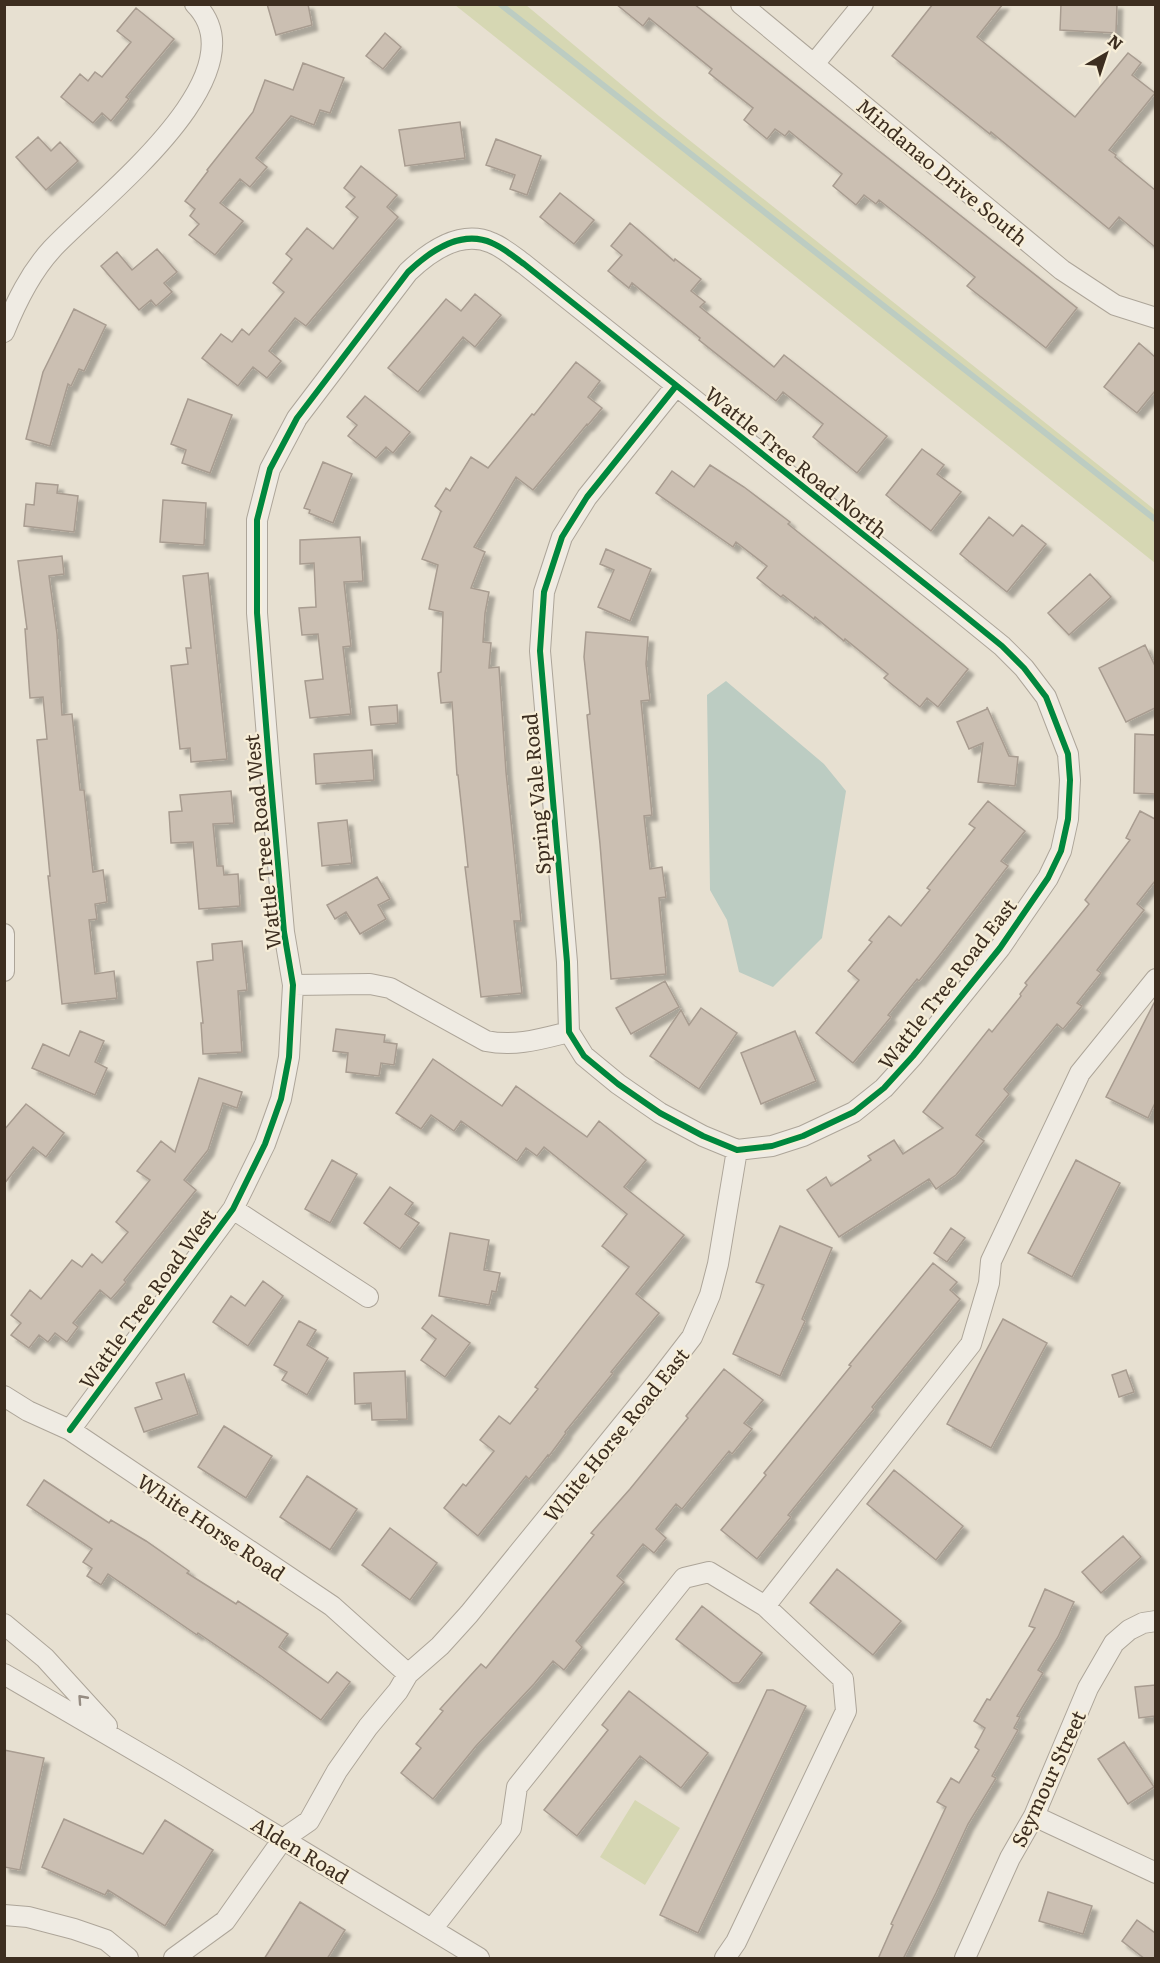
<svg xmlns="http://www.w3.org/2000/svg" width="1160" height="1963" font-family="Literata,serif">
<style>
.green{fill:#d6d7b3}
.water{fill:#bcccc2}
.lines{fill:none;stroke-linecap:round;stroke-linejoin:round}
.stream{stroke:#bcccc2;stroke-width:6}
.building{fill:#cbbfb2;stroke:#a89c90;stroke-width:1.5;filter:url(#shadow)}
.minor-casing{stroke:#ada599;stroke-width:22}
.minor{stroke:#efebe3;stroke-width:20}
.cycleway-casing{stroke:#f7eed8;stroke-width:10}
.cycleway{stroke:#00873e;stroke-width:6}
.oneway{stroke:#968c82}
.labels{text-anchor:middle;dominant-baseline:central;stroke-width:4.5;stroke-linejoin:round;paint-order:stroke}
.street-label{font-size:20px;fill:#3d2e20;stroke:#f7eed8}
</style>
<defs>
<filter id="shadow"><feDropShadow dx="5.5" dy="5.5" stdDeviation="1.5" flood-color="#0004"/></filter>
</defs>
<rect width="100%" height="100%" fill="#e7e0d1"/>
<path class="green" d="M455,5H526L659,116L1155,510V563Z
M635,1800L680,1828L645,1885L600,1857Z"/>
<path class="water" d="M726,681L824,764L846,791L822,938L773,987L739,972L727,920L710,890L707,695Z"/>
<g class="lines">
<path class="stream" d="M500,4L1156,520"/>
</g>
<path class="building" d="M267,4H308L312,25L276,35Z
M616,4H694L1077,308L1046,348L967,286L975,277L922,234L879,200L876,204L864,195L856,205L833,186L842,174L789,131L785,136L775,129L767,139L744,120L753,108L709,73L712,69L649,18L643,26Z
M933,4H1003L977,37L1075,117L1128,53L1141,63L1132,75L1155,93L1109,150L1116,155L1115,157L1155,190V247L1119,217L1109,229L991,132L990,134L892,56Z
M1061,4H1117L1116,33L1060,30Z
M136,8L174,39L126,97L129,99L111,121L102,113L93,123L61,97L80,74L88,81L95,72L102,77L131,42L117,31Z
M385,33L401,47L383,69L366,56Z
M303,63L344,78L330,113L320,110L314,125L291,116L256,158L267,167L250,187L240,179L220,203L243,221L215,255L189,235L199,224L190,216L195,209L185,201L208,171L207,170L253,112L265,80L293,90Z
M460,122L465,158L405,166L399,130Z
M38,137L51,151L60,142L78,161L46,190L16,157Z
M496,139L541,156L527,195L510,189L515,175L486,165Z
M361,166L397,195L387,207L398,217L306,326L295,318L269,351L281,361L267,378L253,367L238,386L202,358L221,334L232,342L242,329L249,335L284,292L273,283L292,259L286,254L307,228L333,249L358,217L346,207L355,197L344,188Z
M560,193L594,220L574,244L540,217Z
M630,223L674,261L675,259L701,279L691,291L705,302L700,307L774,367L784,355L887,436L857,473L813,437L823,424L783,392L776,401L699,340L700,338L632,283L629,288L608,271L622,255L611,246Z
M157,249L177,272L164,283L172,292L156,306L151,300L139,310L101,266L117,252L132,270Z
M475,294L501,315L475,347L463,337L418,392L388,368L446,299L461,311Z
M74,309L106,325L84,371L79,369L71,386L68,384L50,446L26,439L43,372Z
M1139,343L1155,357V391L1137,413L1104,387Z
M576,362L600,381L588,397L602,408L588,425L587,424L533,490L516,477L474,547L485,552L471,588L489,592L485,613L483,642L491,643L489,668L499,667L506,772L521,921H514L522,993L481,997L465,867H468L458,775H457L452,702L441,703L438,673L441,672L443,612L429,609L438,565L422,559L441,511L442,512L435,506L446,488L450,491L471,457L488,468L532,414L534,415Z
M365,396L410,432L393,453L386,447L376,458L348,436L357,425L347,417Z
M188,399L232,415L210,473L182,463L186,450L171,444Z
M922,449L944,465L937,474L961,492L931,531L886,495Z
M323,462L352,474L333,523L309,513L310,510L304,508Z
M710,465L744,487L790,522L788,524L968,669L938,707L927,698L920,707L884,678L888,674L845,639L844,641L815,617L814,619L783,595L781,597L757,578L767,566L736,542L733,547L656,493L672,471L694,487Z
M36,483L58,485L57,493L78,496L74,532L24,526L26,504L34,505Z
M163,500L206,503L204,545L160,542Z
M989,517L1013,536L1022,525L1046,544L1007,592L960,554Z
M360,537L363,581L344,582L351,646L343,647L351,714L310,718L305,681L323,679L318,634L302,635L299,608L316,607L314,563L300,564V540Z
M606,549L651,569L630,621L598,607L614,570L600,564Z
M62,556L64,574L49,576L57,634L62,715L72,714L80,790H84L93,872L103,870L107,902L95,904L97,919L89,920L95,974L114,971L117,998L62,1004L48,876H50L37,740L47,739L43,697L30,698L25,629H27L18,561Z
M208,573L227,759L191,762L190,748L180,749L171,666L188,664L186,648H191L183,576Z
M1090,574L1111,597L1069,635L1048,613Z
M586,632L648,637L646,664L650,700L641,701L652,815L644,816L650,869L662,867L666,897L659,898L666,974L611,979L600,844L587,715L590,714L584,657Z
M1145,645L1155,666V708L1126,722L1099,668Z
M397,705L398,723L371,725L369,707Z
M987,707L1009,756L1018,757L1015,786L978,782L983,743L969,749L957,722L987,709Z
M1135,734L1155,735V794L1134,793Z
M372,750L374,780L316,784L314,754Z
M231,791L234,823L213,824L217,866H223L224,875L238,874L240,906L199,909L193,842L171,843L169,812L182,811L180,795Z
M988,801L1025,831L1001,861L1008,866L939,956L919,981L917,979L888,1015L891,1017L853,1063L816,1033L859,980L848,971L872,942L869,940L889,916L901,926L930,890L927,888L975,828L969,824Z
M1140,811L1155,819V881L1137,904L1144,910L1097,970L1101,973L1077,1003L1082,1006L1063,1029L1057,1024L1004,1089L1009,1094L976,1135L984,1141L956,1175L936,1189L929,1179L839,1237L807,1190L826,1177L831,1186L871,1160L868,1156L894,1140L903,1154L943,1128L923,1112L989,1029L992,1032L1021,996L1020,994L1027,985L1025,983L1089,904L1085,900L1130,840L1126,838Z
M347,820L352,863L322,866L318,823Z
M377,877L390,899L378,905L386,919L360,934L346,912L335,919L327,905Z
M242,941L247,990L238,991L242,1052L203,1054L201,1023H203L197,962L213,960L212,944Z
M665,981L679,1007L631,1034L616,1008Z
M1155,1001V1103L1148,1118L1106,1097Z
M701,1008L737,1033L699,1089L650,1056L681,1010L689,1025Z
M336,1029L385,1035L384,1042L397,1044L394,1065L381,1063L379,1076L346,1072L348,1053L333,1051Z
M80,1031L104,1041L95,1062L107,1068L95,1095L32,1068L43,1044L69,1056Z
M795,1031L816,1081L761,1104L741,1053Z
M433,1059L502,1106L516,1086L587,1137L599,1121L646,1160L624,1187L684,1235L636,1294L659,1313L611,1372L613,1373L565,1432L566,1433L549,1456L548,1455L529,1479L526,1476L478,1536L444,1508L463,1484L466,1486L494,1451L480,1440L499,1416L510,1424L538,1389L535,1387L629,1267L602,1246L627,1214L544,1147L537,1156L526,1148L517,1161L461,1121L454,1131L431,1115L421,1129L396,1113Z
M199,1078L242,1092L237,1108L223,1103L208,1150L184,1180L196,1190L124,1280L126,1282L111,1299L100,1290L73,1323L78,1327L67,1342L55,1333L48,1342L39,1335L29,1348L11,1335L21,1323L11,1315L30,1290L41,1299L72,1260L82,1267L92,1254L102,1263L128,1232L116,1222L150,1180L137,1171L161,1141L175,1152Z
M26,1104L64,1133L46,1157L33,1147L4,1184V1130Z
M332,1160L357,1174L330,1223L305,1209Z
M1076,1160L1120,1183L1072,1277L1028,1253Z
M390,1187L413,1203L405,1214L419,1223L400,1249L364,1223Z
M780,1226L832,1248L802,1319L805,1321L780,1376L733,1354L764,1285L756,1282Z
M951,1228L965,1238L947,1262L934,1253Z
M450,1233L489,1240L484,1270L500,1273L496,1292L492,1291L489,1305L439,1296Z
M933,1263L957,1282L950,1290L960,1299L872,1407L874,1409L788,1515L791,1517L757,1559L721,1530L766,1475L764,1473L851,1366L849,1365Z
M263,1281L283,1296L248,1346L213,1322L231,1296L245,1306Z
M432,1315L470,1343L445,1377L421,1360L436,1339L422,1328Z
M1003,1319L1047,1343L991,1448L947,1424Z
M299,1321L316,1330L307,1345L328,1358L307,1395L282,1380L287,1372L274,1365Z
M724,1369L763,1400L744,1423L752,1429L732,1454L729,1451L682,1509L676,1504L656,1529L666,1538L654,1553L643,1544L617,1576L624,1582L576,1641L582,1647L564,1670L553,1661L534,1684L476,1746L433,1799L401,1773L421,1748L416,1744L443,1711L440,1709L469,1677L481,1664L486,1668L594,1535L591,1533L630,1489L688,1418L686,1416Z
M1126,1370L1134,1392L1119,1397L1112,1375Z
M405,1371L407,1419L372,1420L371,1403L355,1404L354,1373Z
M184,1374L198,1414L144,1432L135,1408L162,1399L156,1383Z
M224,1426L272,1456L246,1498L198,1467Z
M894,1470L963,1526L936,1560L867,1504Z
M307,1476L357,1509L330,1550L280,1517Z
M44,1480L109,1523L111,1520L146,1541L189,1571L187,1573L236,1604L238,1601L288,1634L279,1647L328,1683L337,1672L350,1682L321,1720L261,1676L198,1633L197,1635L108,1574L101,1585L87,1576L92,1568L83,1562L92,1549L27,1505Z
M390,1528L437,1563L410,1600L362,1565Z
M1123,1536L1141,1557L1101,1593L1082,1572Z
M837,1569L901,1621L873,1655L810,1603Z
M1045,1589L1074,1602L1058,1637L1038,1670L1043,1673L1017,1716L1020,1717L1014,1728L1018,1730L992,1776L996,1778L968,1824L936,1893L903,1959H878L893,1925L891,1924L946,1807L937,1802L951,1778L959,1783L979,1750L975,1747L985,1728L974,1721L987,1699L990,1700L1035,1628L1029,1626Z
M702,1606L762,1653L739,1683H733L676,1639Z
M1155,1685V1716L1139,1718L1135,1687Z
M767,1690H773L806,1706L698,1933L660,1915Z
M629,1691L708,1753L681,1788L640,1756L577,1836L544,1810L608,1730L602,1725Z
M1124,1742L1154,1787L1128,1804L1098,1759Z
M4,1750L44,1758L20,1870L4,1867Z
M64,1819L143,1854L165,1820L213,1850L165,1926L108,1890L105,1895L42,1867Z
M1048,1892L1092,1906L1083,1934L1039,1921Z
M300,1902L345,1930L327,1959H264Z
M1137,1920L1155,1933V1959H1145L1122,1941Z"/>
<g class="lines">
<g class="minor-casing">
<path id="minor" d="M741,4L1062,270L1115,305L1156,318
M814,64L863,4
M4,332C16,302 30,273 52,249C94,203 266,75 195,4
M4,934V971
M293,985L370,984L390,988L486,1041C515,1047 541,1039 569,1032
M233,1209L368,1297
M4,1396L28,1411L70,1430L332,1606L408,1674
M70,1430L233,1209L265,1144L281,1099L289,1057L293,985L284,932L269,762L257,613V520L270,469L297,418L408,272C430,251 461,229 492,243C504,248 514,257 524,264L959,611L1002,646L1024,668L1046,697L1068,754L1070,780L1068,819L1061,851L1048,878L1000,948L913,1056L884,1088L854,1112L803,1136L772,1146L737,1150L703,1136L660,1113L618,1084L584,1056L569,1032L567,962L540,651L544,592L562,537L587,497L676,386
M765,1606L971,1344L989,1283L991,1261L1080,1073L1156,979
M4,1624L45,1658L107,1726
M4,1674L175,1774L479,1958
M1034,1816L1156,1873
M4,1915L28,1917L74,1929L106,1940L128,1958
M432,1929L511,1828L517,1787L684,1578L709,1572L765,1606L843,1679L846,1711L736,1942L725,1958
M174,1958L225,1921L283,1839L309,1821L337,1771L368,1727L398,1691L408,1674L440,1646L469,1614L655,1385L692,1337L710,1295L718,1264L737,1150
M965,1958L1010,1858L1034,1816L1088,1688L1114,1643L1129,1630L1143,1623L1156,1621"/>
</g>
<use href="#minor" class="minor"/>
<g class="cycleway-casing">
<path id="cycleway" d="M70,1430L233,1209L265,1144L281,1099L289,1057L293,985L284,932L269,762L257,613V520L270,469L297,418L408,272C430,251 461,229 492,243C504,248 514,257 524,264L959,611L1002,646L1024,668L1046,697L1068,754L1070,780L1068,819L1061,851L1048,878L1000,948L913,1056L884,1088L854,1112L803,1136L772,1146L737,1150L703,1136L660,1113L618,1084L584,1056L569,1032L567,962L540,651L544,592L562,537L587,497L676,386"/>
</g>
<use href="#cycleway" class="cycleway"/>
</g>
<defs><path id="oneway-chevron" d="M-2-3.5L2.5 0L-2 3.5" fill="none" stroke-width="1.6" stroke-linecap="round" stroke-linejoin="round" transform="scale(1.5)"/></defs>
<use class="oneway" href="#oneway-chevron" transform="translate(82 1699) rotate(-132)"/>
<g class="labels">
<g class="street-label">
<text transform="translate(943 171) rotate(40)">Mindanao Drive South</text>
<text transform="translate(797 461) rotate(39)">Wattle Tree Road North</text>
<text transform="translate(535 794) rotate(-95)">Spring Vale Road</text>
<text transform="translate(261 842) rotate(-96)">Wattle Tree Road West</text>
<text transform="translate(946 983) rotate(-52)">Wattle Tree Road East</text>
<text transform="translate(146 1298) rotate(-54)">Wattle Tree Road West</text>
<text transform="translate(615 1434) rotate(-51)">White Horse Road East</text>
<text transform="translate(212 1526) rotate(34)">White Horse Road</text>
<text transform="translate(1047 1778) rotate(-65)">Seymour Street</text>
<text transform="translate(301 1849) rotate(31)">Alden Road</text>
</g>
</g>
<rect width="1160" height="1963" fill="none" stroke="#3d2e20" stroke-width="12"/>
<g transform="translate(1106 54) rotate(39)" stroke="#f7eed8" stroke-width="4.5" paint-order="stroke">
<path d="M0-4.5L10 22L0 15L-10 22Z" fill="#3d2e20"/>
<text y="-9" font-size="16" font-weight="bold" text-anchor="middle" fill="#3d2e20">N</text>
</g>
</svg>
